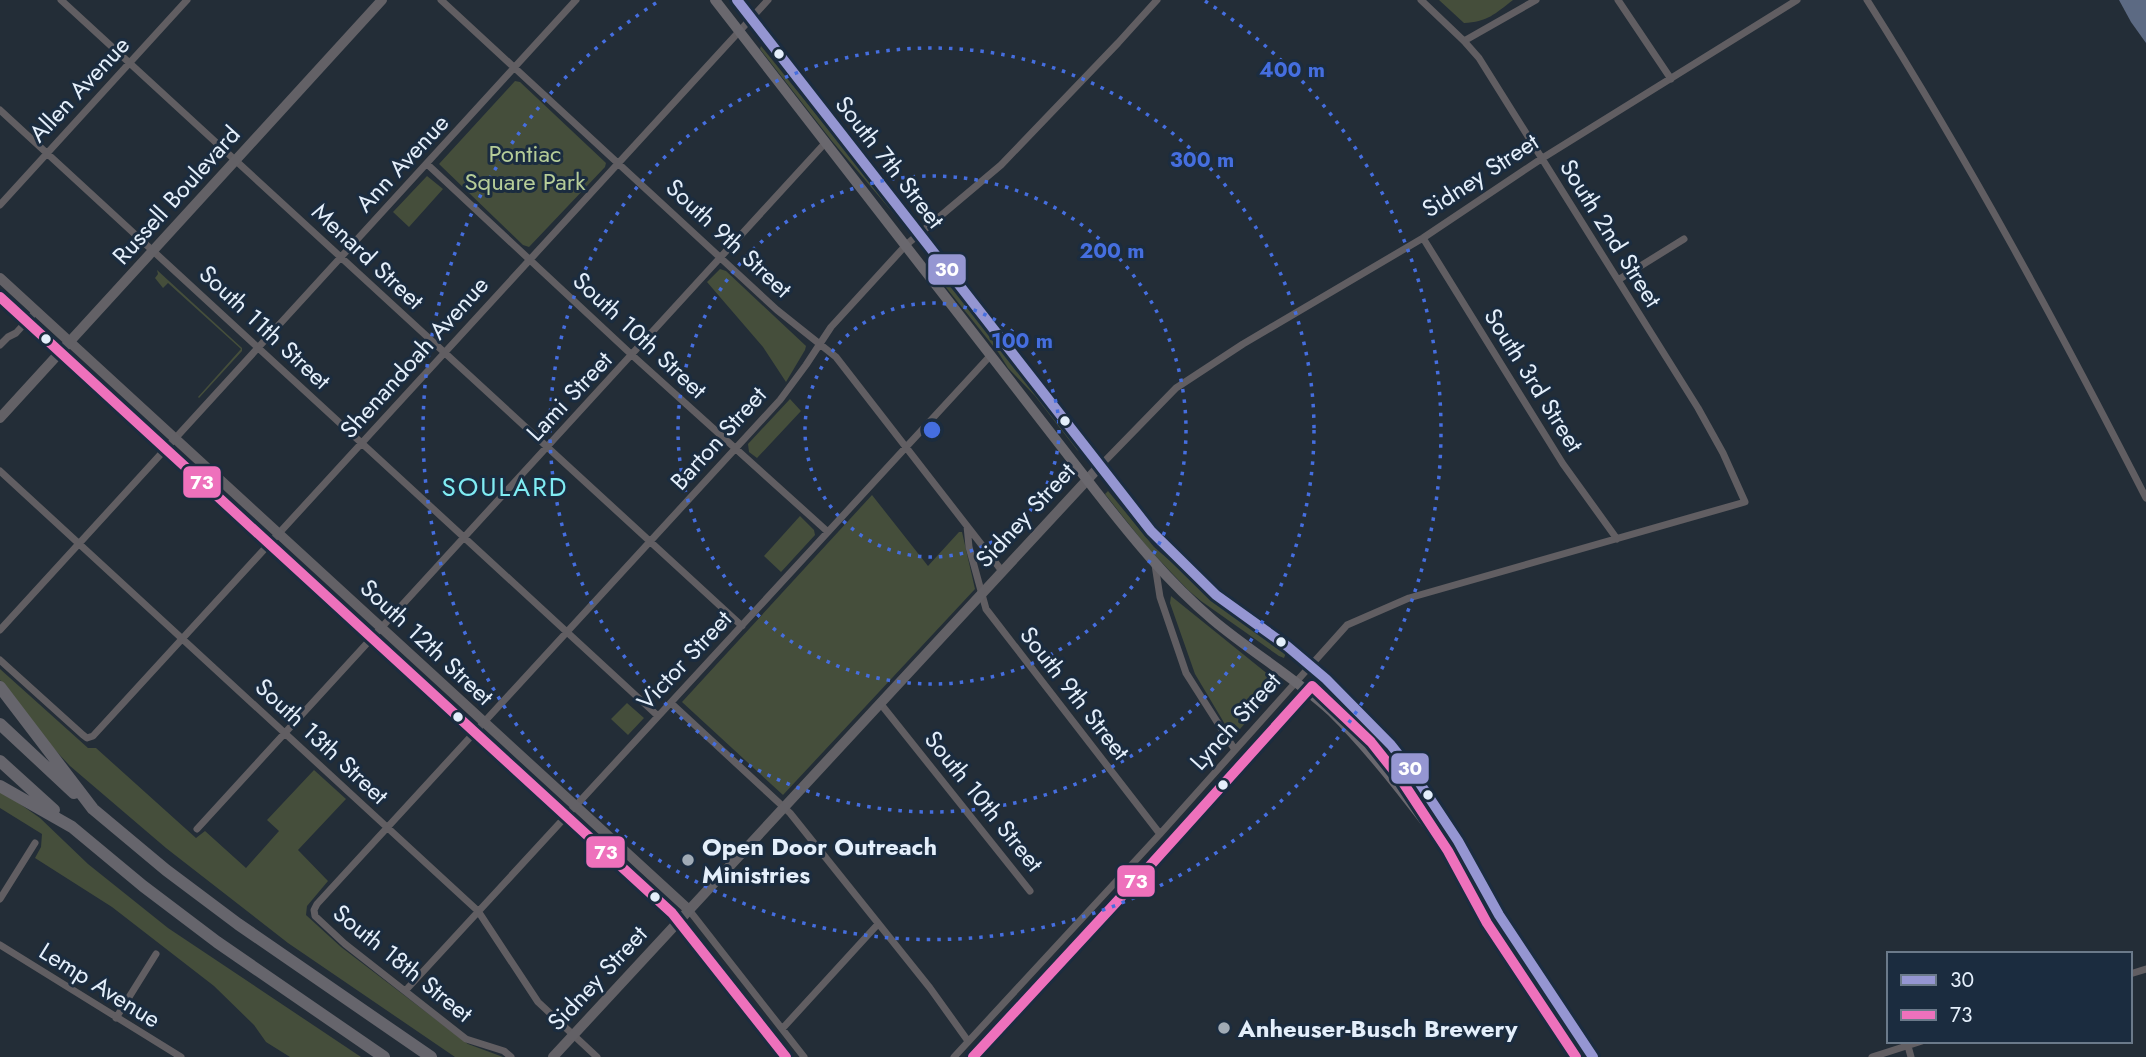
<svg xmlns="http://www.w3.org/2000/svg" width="2146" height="1057" font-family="Jost,sans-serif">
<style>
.green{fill:#454e3b}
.water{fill:#5c6a83}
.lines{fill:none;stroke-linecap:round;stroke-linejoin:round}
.street{stroke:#615e62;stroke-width:7}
.secondary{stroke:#636166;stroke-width:10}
.primary{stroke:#6a686e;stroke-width:10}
.highway{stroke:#66656c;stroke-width:12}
.bus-1-casing{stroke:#1b2c3f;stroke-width:16}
.bus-2-casing{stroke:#1b2c3f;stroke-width:16}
.bus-1{stroke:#9596d2;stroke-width:10}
.bus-2{stroke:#ee71bc;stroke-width:10}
.ring{fill:none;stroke:#456edf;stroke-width:3.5;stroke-dasharray:3.5 7}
.bus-dot{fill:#e4effb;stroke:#1b2c3f;stroke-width:2.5}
.poi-dot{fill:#a0abb6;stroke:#1b2c3f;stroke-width:2.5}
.labels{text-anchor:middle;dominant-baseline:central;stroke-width:6;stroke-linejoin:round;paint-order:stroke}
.street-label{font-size:24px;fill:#e4effb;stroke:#1b2c3f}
.park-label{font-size:24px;fill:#b6cd98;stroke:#1b2c3f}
.poi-label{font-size:24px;font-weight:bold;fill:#e4effb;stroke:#1b2c3f;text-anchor:start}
.neighbourhood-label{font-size:26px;letter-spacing:2px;fill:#80ecf3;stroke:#1b2c3f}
.centre{fill:#456edf;stroke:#1b2c3f;stroke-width:3.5}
.ring-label{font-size:21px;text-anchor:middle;font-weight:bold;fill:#456edf;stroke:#1b2c3f;stroke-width:6;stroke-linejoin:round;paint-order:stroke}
.line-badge{stroke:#1b2c3f;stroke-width:2.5}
.badge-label{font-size:19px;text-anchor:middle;font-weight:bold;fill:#fff}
</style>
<rect width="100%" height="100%" fill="#232d37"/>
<path class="green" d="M1439,0H1513C1495,14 1487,22 1464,23Z
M761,46L823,123L857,161L900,217L899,220L832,141L760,49Z
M515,81L520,82L606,163L605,167L529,247L523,245L439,164Z
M427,176L443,189L409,227L393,212Z
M930,263L988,330L1080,449V452L1077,450L1035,396L1008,368L998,352L932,270L929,266Z
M720,269L726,271L806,346L805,350L786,382L763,347L707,282Z
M157,270L242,348V351L199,398L198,397L241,349L168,283L163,288L155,278L158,274Z
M790,399L801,411L757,458L749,452L748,444Z
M1108,491L1154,547L1219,603L1284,651L1286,653L1284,658L1279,656L1201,601L1188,590L1148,548L1105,494Z
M872,495L928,566L959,532H962L975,589L783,795L682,702Z
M800,516L814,530L815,535L781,572L764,556Z
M1171,596L1280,684L1240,729L1233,731L1226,726L1195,674L1170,603Z
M0,669L88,748H96L196,838L205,831L246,868L279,831L267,820L314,770L346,799L298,850L328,881L307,906L306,915L341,947L468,1044L503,1057H455L288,943L166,848L70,766L42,736L0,680Z
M1325,691L1395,759L1407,773L1440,823L1434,827L1389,766L1322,696Z
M627,703L644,718L628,735L611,719Z
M0,790L40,818L88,864L168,928L361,1057H290L266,1042L254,1025L214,986L112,907L35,858L41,847L42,834L0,808Z"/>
<path class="water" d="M2119,0H2146V43L2131,22Z"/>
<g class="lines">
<path class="street" d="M61,0L742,626
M441,0L777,310L836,357L1002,571
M1618,0L1671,79
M1867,0C1969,161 2059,328 2146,498
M1464,41L1536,0
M0,110L658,716
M427,164L633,356L828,532
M0,205L187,0
M1423,238L1563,464L1617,539
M1618,280L1684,239
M0,345L8,337L16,333L36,311
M1100,466L1176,388L1243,344L1423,238L1541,159L1797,0
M0,471L478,911L538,1002L597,1057
M967,526L969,547L986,609L1160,834
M1155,565L1160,597L1186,673L1235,750
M0,630L576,0
M0,660L83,735L87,738L93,736L768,0
M671,703L790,813L930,988L968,1041
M880,703L1030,891
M197,829L826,142
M0,899L35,843
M689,910L804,1057
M0,945L181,1057
M2130,974L2146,969
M406,990L990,356
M116,1018L156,954
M782,1029L878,924
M1908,1046L1911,1057
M511,1057L504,1051L466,1039L345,944L315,916L314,910L317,904L780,400L806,365L831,327L906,245L1001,165L1118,43L1157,0
M954,1057L1160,834L1347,625L1409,598L1745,502L1723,453L1698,408L1479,58L1464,41L1421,0
M1872,1057L1922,1041"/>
<path class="secondary" d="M0,278L689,910
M0,418L382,0
M553,1057L1100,466"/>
<path class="primary" d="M715,0L1095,490C1131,536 1167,581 1213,620C1251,652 1294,677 1331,711C1388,767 1433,835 1484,897
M737,0L1151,531L1216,595L1287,646L1326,679L1391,745L1413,773L1458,841L1499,915L1593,1057"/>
<path class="highway" d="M0,687L93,809L166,870L238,924L431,1057
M0,724L74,793
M0,761L54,810
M0,786L72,827L143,886L217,942L384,1057"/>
<g class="bus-1-casing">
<path id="bus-1" d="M737,0L1151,531L1216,595L1287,646L1326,679L1391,745L1413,773L1458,841L1499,915L1593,1057"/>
</g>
<g class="bus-2-casing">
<path id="bus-2" d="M0,297L672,913L786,1057
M973,1057L1147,869L1312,686L1371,742L1402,781L1448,851L1487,923L1576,1057"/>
</g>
<use href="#bus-1" class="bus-1"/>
<use href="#bus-2" class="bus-2"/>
</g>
<g class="ring">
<circle cx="932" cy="430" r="127"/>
<circle cx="932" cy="430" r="254"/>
<circle cx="932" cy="430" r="382"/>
<path d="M1205 1A509 509 0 1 1 659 1"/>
</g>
<g class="bus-dot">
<circle cx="779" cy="54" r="6"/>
<circle cx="46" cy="339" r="6"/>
<circle cx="1065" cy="421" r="6"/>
<circle cx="1281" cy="642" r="6"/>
<circle cx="458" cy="717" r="6"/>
<circle cx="1223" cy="785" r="6"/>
<circle cx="1428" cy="795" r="6"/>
<circle cx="655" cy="897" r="6"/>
</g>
<g class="poi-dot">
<circle cx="688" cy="860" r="7"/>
<circle cx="1224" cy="1028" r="7"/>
</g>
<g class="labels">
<g class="street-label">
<text transform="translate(79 89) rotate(-47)">Allen Avenue</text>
<text transform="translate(890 162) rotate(52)">South 7th Street</text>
<text transform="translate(402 163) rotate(-47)">Ann Avenue</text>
<text transform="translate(1480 175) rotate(-33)">Sidney Street</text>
<text transform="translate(176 195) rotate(-48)">Russell Boulevard</text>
<text transform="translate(1611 233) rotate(58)">South 2nd Street</text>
<text transform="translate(729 238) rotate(43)">South 9th Street</text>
<text transform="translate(368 256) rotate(43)">Menard Street</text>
<text transform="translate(265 327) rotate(43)">South 11th Street</text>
<text transform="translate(640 335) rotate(43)">South 10th Street</text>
<text transform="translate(414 357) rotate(-48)">Shenandoah Avenue</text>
<text transform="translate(1534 380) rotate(58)">South 3rd Street</text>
<text transform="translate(569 396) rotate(-47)">Lami Street</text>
<text transform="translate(718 438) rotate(-48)">Barton Street</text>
<text transform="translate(1025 515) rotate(-47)">Sidney Street</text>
<text transform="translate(427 642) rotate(43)">South 12th Street</text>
<text transform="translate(684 660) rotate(-47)">Victor Street</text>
<text transform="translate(1075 693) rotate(52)">South 9th Street</text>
<text transform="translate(1235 721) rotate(-48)">Lynch Street</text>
<text transform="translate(322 741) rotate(43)">South 13th Street</text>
<text transform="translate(984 801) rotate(51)">South 10th Street</text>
<text transform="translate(403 963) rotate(39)">South 18th Street</text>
<text transform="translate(597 978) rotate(-47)">Sidney Street</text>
<text transform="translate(100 985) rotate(32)">Lemp Avenue</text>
</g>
<g class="park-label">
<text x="525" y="153">Pontiac<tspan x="525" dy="28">Square Park</tspan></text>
</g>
<g class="poi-label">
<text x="702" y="846">Open Door Outreach<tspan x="702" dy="28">Ministries</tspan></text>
<text x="1238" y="1028">Anheuser-Busch Brewery</text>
</g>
<g class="neighbourhood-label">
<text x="505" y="487">SOULARD</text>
</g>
</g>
<circle cx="932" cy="430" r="10" class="centre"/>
<g class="ring-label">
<text x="1292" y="77">400 m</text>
<text x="1202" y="167">300 m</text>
<text x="1112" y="258">200 m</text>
<text x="1022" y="348">100 m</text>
</g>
<g class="line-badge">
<rect x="927" y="253" width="40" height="33" rx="7" fill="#9596d2"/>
<rect x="182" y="465" width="40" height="34" rx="7" fill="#ee71bc"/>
<rect x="1390" y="752" width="40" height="33" rx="7" fill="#9596d2"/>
<rect x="585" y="835" width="41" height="34" rx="7" fill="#ee71bc"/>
<rect x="1116" y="864" width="40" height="34" rx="7" fill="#ee71bc"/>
</g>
<g class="badge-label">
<text x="947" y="276">30</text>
<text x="202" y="489">73</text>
<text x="1410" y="775">30</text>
<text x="606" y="859">73</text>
<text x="1136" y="888">73</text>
</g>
<rect x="1887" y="952" width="245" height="91" fill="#1b2c3f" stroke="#6b7a8a" stroke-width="2"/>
<rect x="1901" y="975" width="35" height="10" fill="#9596d2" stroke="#6b7a8a" stroke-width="2"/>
<text x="1950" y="987" font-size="21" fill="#e4effb">30</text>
<rect x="1901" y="1010" width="35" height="10" fill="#ee71bc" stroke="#6b7a8a" stroke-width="2"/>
<text x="1950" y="1022" font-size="21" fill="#e4effb">73</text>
</svg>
